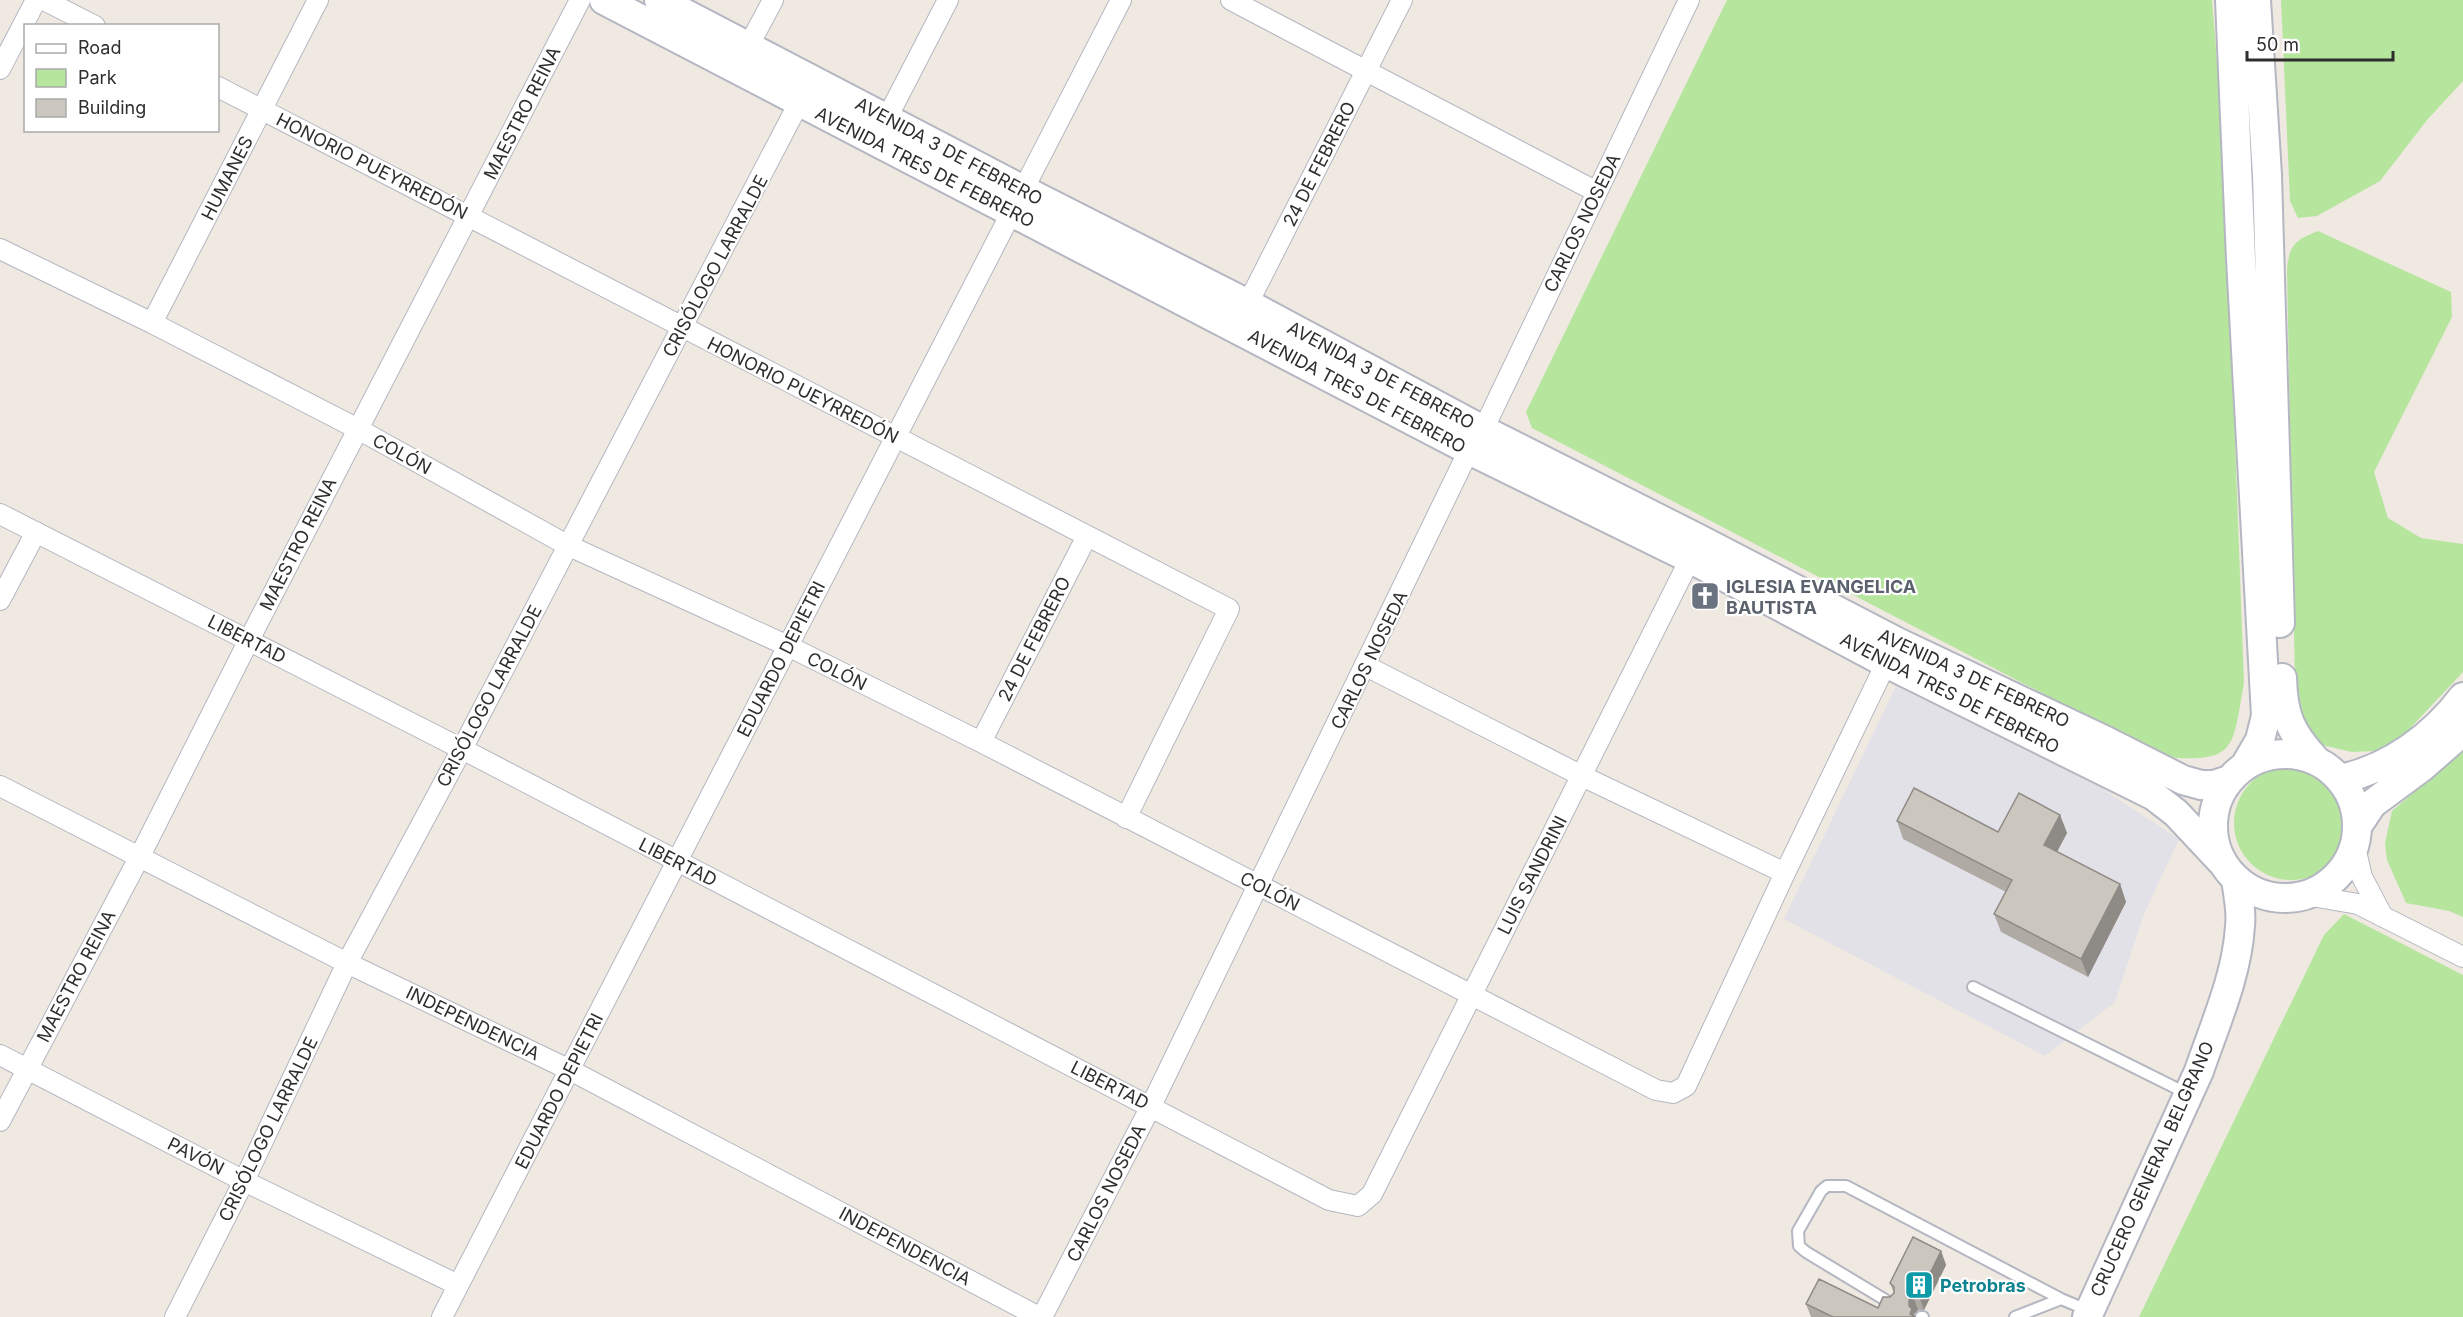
<svg xmlns="http://www.w3.org/2000/svg" width="2463" height="1317" font-family="Inter,sans-serif">
<style>
.industrial{fill:#e3e1e8}
.green{fill:#b6e59e}
.lines{fill:none;stroke-linecap:round;stroke-linejoin:round}
.lane-casing{stroke:#b4b7c1;stroke-width:14}
.street-casing{stroke:#b4b7c1;stroke-width:22}
.secondary-casing{stroke:#b4b7c1;stroke-width:32}
.lane{stroke:#fff;stroke-width:10}
.street{stroke:#fff;stroke-width:20}
.secondary{stroke:#fff;stroke-width:28}
.wall{fill:#afaba4}
.shaded-wall{fill:#8e8b86}
.building{fill:#cbc7bf;stroke:#8e8b86;stroke-width:1.5}
.labels{text-anchor:middle;dominant-baseline:central;stroke-width:4.5;stroke-linejoin:round;paint-order:stroke}
.street-label{font-size:18px;fill:#2e2e2e;stroke:#fff}
.worship-label{font-size:18px;font-weight:bold;fill:#5b616d;stroke:#fff;text-anchor:start}
.culture-label{font-size:18px;font-weight:bold;fill:#0d838f;stroke:#fff;text-anchor:start}
</style>
<rect width="100%" height="100%" fill="#efe9e1"/>
<path class="industrial" d="M1896,686L2100,787L2179,839L2144,914L2115,1002L2045,1056L1784,919Z"/>
<path class="green" d="M1727,0H2212L2224,147L2244,683C2232,748 2238,763 2165,757L1532,428L1526,412Z
M2281,0H2463V81L2427,120L2380,181L2317,216L2298,218L2290,201Z
M2318,231L2451,292L2452,317L2374,472L2388,518L2421,538L2463,544V672L2400,739L2374,751L2352,752L2322,745L2299,715L2295,687L2287,270C2289,244 2296,240 2318,231Z
M2463,751V917L2449,911L2406,903L2387,860L2385,843L2392,811Z
M2234 823a57 57 0 1 1 114 0a57 57 0 1 1-114 0Z
M2344,914L2463,975V1317H2139L2324,935Z"/>
<g class="lines">
<g class="lane-casing">
<path id="lane" d="M1973,987L2188,1094
M1892,1304L1806,1252L1799,1246L1798,1231L1821,1191L1827,1186H1846L2061,1299L2090,1311
M1921,1317H1923
M2015,1317L2061,1299"/>
</g>
<g class="street-casing">
<path id="street" d="M44,0L95,26
M1231,0L1597,192
M748,47L773,0
M0,69L36,0
M218,87L1229,609L1126,818
M887,118L948,0
M0,249L152,323L358,429L567,545L788,646L981,742L1656,1090L1673,1093L1686,1086L1785,873L1891,653
M1243,313L1402,0
M152,323L318,0
M0,514L462,749L1329,1200L1358,1206L1372,1194L1695,549
M0,600L36,532
M1366,666L1582,776L1785,873
M981,742L1087,536
M0,786L347,963L570,1070L1039,1317
M2355,847L2362,877L2383,917
M2306,895L2358,904L2463,957
M0,1055L244,1181L458,1285
M0,1121L140,856L249,640L580,0
M175,1317L244,1181L347,963L462,749L804,93
M442,1317L1121,0
M1042,1317L1151,1106L1469,450L1483,430L1689,0"/>
</g>
<g class="secondary-casing">
<path id="secondary" d="M604,0L1469,450L1691,559L1886,663L2154,796L2176,813L2221,861
M659,0L1023,190L1248,304L1483,430L1699,539L1897,642L2106,741L2183,780L2201,785H2214L2229,780
M2230,0L2241,259L2266,716L2260,740L2246,764
M2256,0L2267,175L2280,623
M2282,678C2283,715 2290,732 2315,759
M2213 826a72 72 0 1 1 144 0a72 72 0 1 1-144 0Z
M2341,779C2390,768 2433,737 2463,697
M2358,825L2372,804L2422,767L2463,731
M2087,1317L2199,1071C2215,1024 2237,976 2240,926C2242,911 2238,895 2236,879"/>
</g>
<use href="#lane" class="lane"/>
<use href="#street" class="street"/>
<use href="#secondary" class="secondary"/>
</g>
<path class="wall" d="M2060,815L2067,833L2057,852L2120,884L2126,902L2088,977L2001,932L1994,914L2006,892L1903,839L1897,821L1998,832Z
M1941,1251L1946,1265L1924,1310H1918L1914,1314L1915,1317H1811L1806,1304L1878,1308L1894,1293L1890,1283Z"/>
<path class="shaded-wall" d="M2060,815L2067,833L2051,863L2044,845Z
M2120,884L2126,902L2088,977L2081,959Z
M1941,1251L1946,1265L1924,1310L1919,1296Z
M1913,1296L1918,1310L1914,1314L1915,1317L1910,1314L1909,1300Z"/>
<path class="building" d="M1914,788L1998,832L2019,793L2060,815L2044,845L2120,884L2081,959L1994,914L2012,880L1897,821Z
M1913,1237L1941,1251L1919,1296H1913L1909,1300V1306L1912,1309L1910,1314L1915,1317H1833L1806,1304L1819,1279L1878,1308L1883,1297H1890L1894,1293V1287L1890,1283Z"/>
<defs>
<g id="church-square" transform="scale(1.5)"><rect x="-9" y="-9" width="18" height="18" rx="4" fill="#6b7280" stroke="#fff"/><path d="M-1.2-6h2.4v3.5h3.3v2.4h-3.3V6h-2.4V-.1h-3.3v-2.4h3.3Z" fill="#fff"/></g>
<g id="building-square" transform="scale(1.5)"><rect x="-9" y="-9" width="18" height="18" rx="4" fill="#0f9aa8" stroke="#fff"/><path d="M-4-6H4V6H1V3H-1V6H-4ZM-2.5-4.3h1.7v1.8h-1.7ZM.8-4.3h1.7v1.8H.8ZM-2.5-1h1.7V.8h-1.7ZM.8-1h1.7V.8H.8Z" fill="#fff"/></g>
</defs>
<g fill-rule="evenodd">
<use href="#church-square" x="1705" y="596"/>
<use href="#building-square" x="1919" y="1285"/>
</g>
<g class="labels">
<g class="street-label">
<text transform="translate(522 113) rotate(-63)">MAESTRO REINA</text>
<text transform="translate(949 151) rotate(28)">AVENIDA 3 DE FEBRERO</text>
<text transform="translate(1319 164) rotate(-63)">24 DE FEBRERO</text>
<text transform="translate(372 166) rotate(27)">HONORIO PUEYRREDÓN</text>
<text transform="translate(925 167) rotate(27)">AVENIDA TRES DE FEBRERO</text>
<text transform="translate(227 178) rotate(-63)">HUMANES</text>
<text transform="translate(1582 223) rotate(-64)">CARLOS NOSEDA</text>
<text transform="translate(715 266) rotate(-62)">CRISÓLOGO LARRALDE</text>
<text transform="translate(1381 375) rotate(28)">AVENIDA 3 DE FEBRERO</text>
<text transform="translate(803 390) rotate(27)">HONORIO PUEYRREDÓN</text>
<text transform="translate(1357 391) rotate(28)">AVENIDA TRES DE FEBRERO</text>
<text transform="translate(402 454) rotate(29)">COLÓN</text>
<text transform="translate(298 544) rotate(-63)">MAESTRO REINA</text>
<text transform="translate(247 639) rotate(27)">LIBERTAD</text>
<text transform="translate(1034 639) rotate(-63)">24 DE FEBRERO</text>
<text transform="translate(781 659) rotate(-63)">EDUARDO DEPIETRI</text>
<text transform="translate(1369 660) rotate(-64)">CARLOS NOSEDA</text>
<text transform="translate(837 671) rotate(26)">COLÓN</text>
<text transform="translate(1974 678) rotate(25)">AVENIDA 3 DE FEBRERO</text>
<text transform="translate(1950 693) rotate(27)">AVENIDA TRES DE FEBRERO</text>
<text transform="translate(489 696) rotate(-62)">CRISÓLOGO LARRALDE</text>
<text transform="translate(678 862) rotate(27)">LIBERTAD</text>
<text transform="translate(1532 875) rotate(-63)">LUIS SANDRINI</text>
<text transform="translate(1270 891) rotate(27)">COLÓN</text>
<text transform="translate(76 976) rotate(-62)">MAESTRO REINA</text>
<text transform="translate(473 1023) rotate(26)">INDEPENDENCIA</text>
<text transform="translate(1110 1085) rotate(27)">LIBERTAD</text>
<text transform="translate(559 1091) rotate(-63)">EDUARDO DEPIETRI</text>
<text transform="translate(268 1129) rotate(-64)">CRISÓLOGO LARRALDE</text>
<text transform="translate(196 1156) rotate(27)">PAVÓN</text>
<text transform="translate(2152 1169) rotate(-66)">CRUCERO GENERAL BELGRANO</text>
<text transform="translate(1106 1193) rotate(-63)">CARLOS NOSEDA</text>
<text transform="translate(905 1246) rotate(28)">INDEPENDENCIA</text>
</g>
<g class="worship-label">
<text x="1726" y="586">IGLESIA EVANGELICA<tspan x="1726" dy="21">BAUTISTA</tspan></text>
</g>
<g class="culture-label">
<text x="1940" y="1285">Petrobras</text>
</g>
</g>
<rect x="24" y="24" width="195" height="108" fill="#ffffff" stroke="#ababab" stroke-width="1.5"/>
<rect x="36" y="44" width="30" height="9" fill="#ffffff" stroke="#ababab" stroke-width="1.5"/>
<text x="78" y="54" font-size="18" fill="#2e2e2e">Road</text>
<rect x="36" y="69" width="30" height="18" fill="#b6e59e" stroke="#ababab" stroke-width="1.5"/>
<text x="78" y="84" font-size="18" fill="#2e2e2e">Park</text>
<rect x="36" y="99" width="30" height="18" fill="#cbc7bf" stroke="#ababab" stroke-width="1.5"/>
<text x="78" y="114" font-size="18" fill="#2e2e2e">Building</text>
<path d="M2247 51v9h146v-9" fill="none" stroke="#2e2e2e" stroke-width="3"/>
<text x="2256" y="51" font-size="18" fill="#2e2e2e" stroke="#ffffff" stroke-width="4.5" paint-order="stroke">50 m</text>
</svg>
